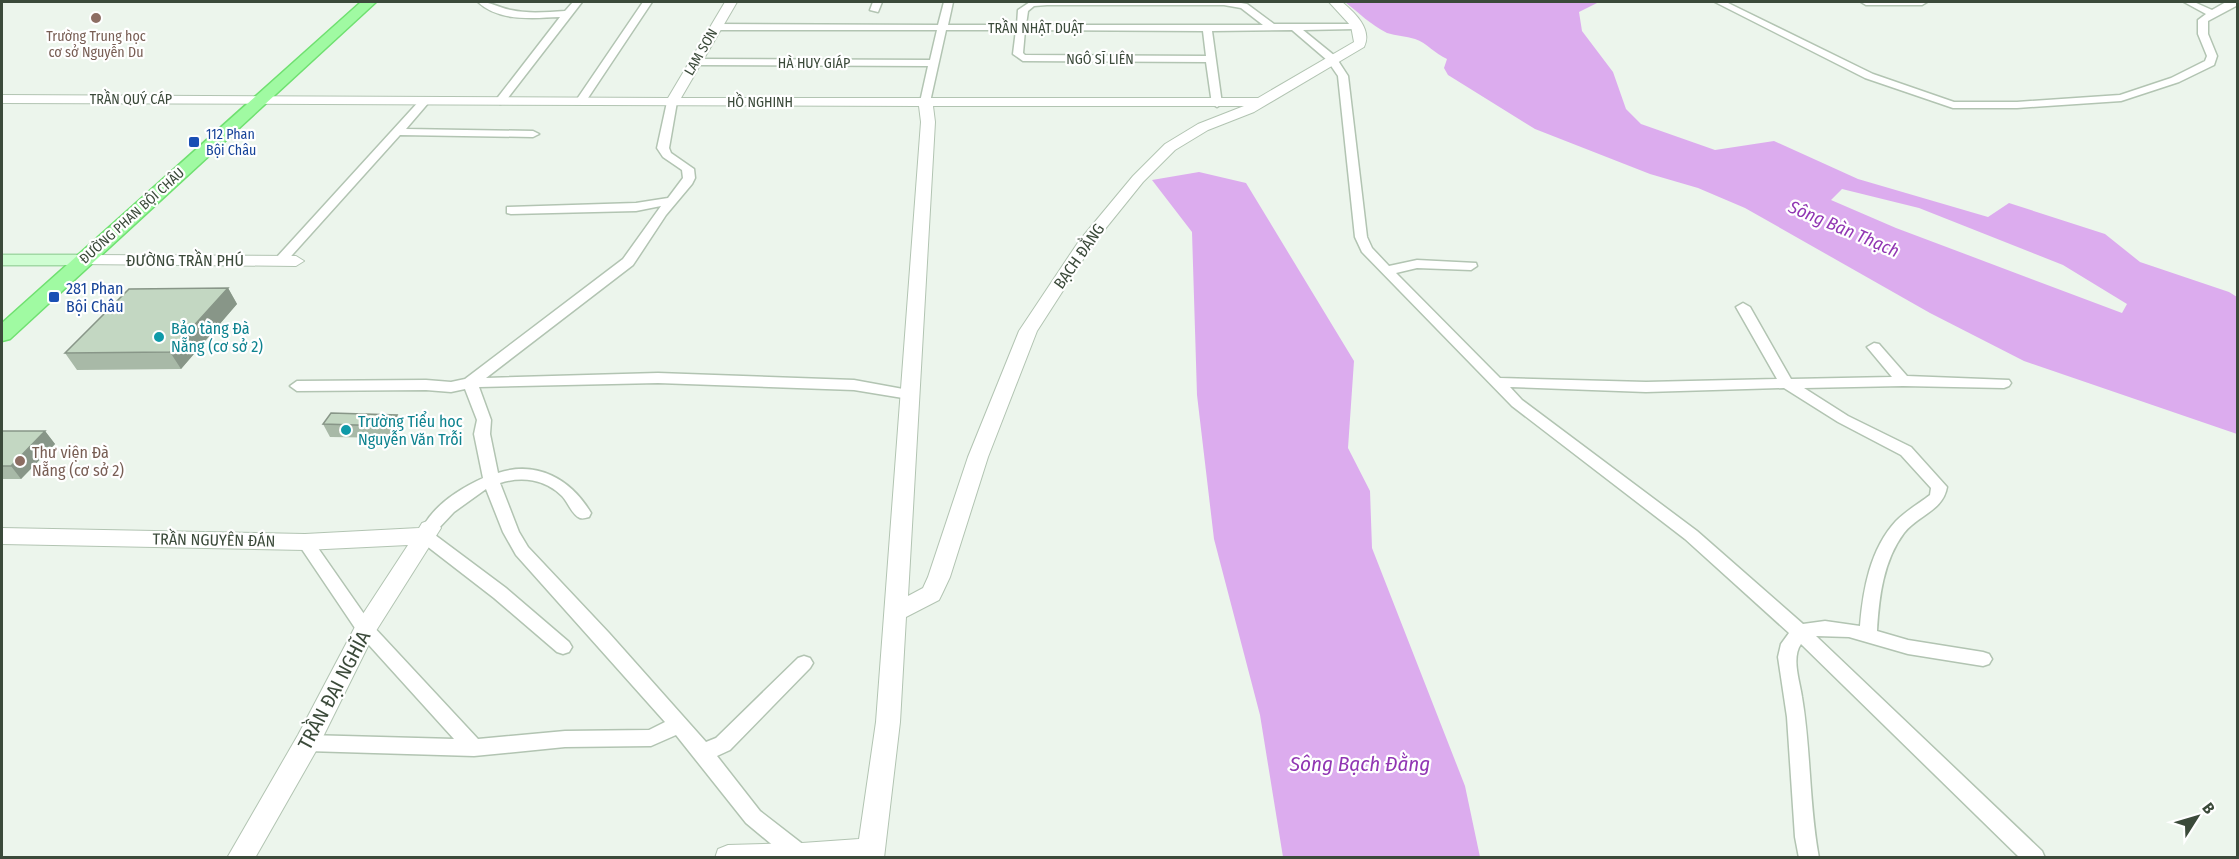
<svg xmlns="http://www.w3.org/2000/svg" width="2239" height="859" font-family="'Fira Sans Condensed',sans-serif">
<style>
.water{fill:#dcacee;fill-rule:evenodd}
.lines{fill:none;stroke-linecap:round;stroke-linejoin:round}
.minor-casing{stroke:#b2c4b2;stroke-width:3}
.tertiary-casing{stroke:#b2c4b2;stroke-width:2}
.secondary-casing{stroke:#a2d9a5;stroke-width:3}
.primary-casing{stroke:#6fe070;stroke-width:3}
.minor{fill:#fff;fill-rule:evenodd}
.tertiary{fill:#fff;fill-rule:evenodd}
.secondary{fill:#cffdd2;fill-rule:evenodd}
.primary{fill:#a0faa2;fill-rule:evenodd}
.wall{fill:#a8b9a7}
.shaded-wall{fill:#889688}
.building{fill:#c3d7c2;stroke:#889688;stroke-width:1.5}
.education-dot{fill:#8d6e63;stroke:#fff;stroke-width:2}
.transit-dot{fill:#1a4fb4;stroke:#fff;stroke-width:2}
.culture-dot{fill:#0f9aa8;stroke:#fff;stroke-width:2}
.labels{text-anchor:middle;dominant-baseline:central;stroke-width:4.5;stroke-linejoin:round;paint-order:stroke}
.far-street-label{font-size:14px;fill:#3b4a3a;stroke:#fff}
.far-education-label{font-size:14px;fill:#785e54;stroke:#fff}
.far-transit-label{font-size:14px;fill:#164399;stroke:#fff;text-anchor:start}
.street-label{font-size:16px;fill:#3b4a3a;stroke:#fff}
.transit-label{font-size:16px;fill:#164399;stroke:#fff;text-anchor:start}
.culture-label{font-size:16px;fill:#0d838f;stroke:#fff;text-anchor:start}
.education-label{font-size:16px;fill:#785e54;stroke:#fff;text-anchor:start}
.water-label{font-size:18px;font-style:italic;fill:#9136b3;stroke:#fff}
.near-street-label{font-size:20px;fill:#3b4a3a;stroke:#fff}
.near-water-label{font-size:21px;font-style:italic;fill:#9136b3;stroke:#fff}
</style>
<rect width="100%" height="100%" fill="#ecf5ec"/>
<path class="water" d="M1345,2H1599L1579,12L1582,31L1613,72L1626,109L1641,124L1715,150L1774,141L1858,179L1988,217L2009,203L2105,234L2140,262L2229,292L2237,297V434L2024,361L1930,313L1745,208L1698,188L1650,174L1535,129L1448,75L1444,68L1447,59C1435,54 1427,43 1415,39C1406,36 1396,36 1387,33C1371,25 1359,13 1345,2ZM1842,189L1919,208L2063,265L2127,304L2122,313L1896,228L1831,200Z
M1199,172L1246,183L1354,361L1348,448L1370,491L1372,548L1465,786L1480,857H1283L1260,715L1214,539L1197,395L1192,232L1152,180Z"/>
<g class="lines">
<g class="minor-casing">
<path id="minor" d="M478,2C490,1 499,8 511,10C529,14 547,12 565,11L573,2H582L504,103L500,104L495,101L560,17C534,18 499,22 478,2Z
M643,2H652L584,104H576L575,102Z
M873,2H882L878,12L870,10Z
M944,2H953L948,25H1017L1018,10L1030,2H1235L1247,4L1274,24H1359V28L1356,29L1303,30L1335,56L1348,76L1367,237L1372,248L1389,266L1417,260L1476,263L1477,266L1471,270L1417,268L1396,273L1500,378L1646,382L1777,379L1736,307L1743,303L1750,307L1791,379L1892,377L1867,347L1874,343L1879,344L1907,376L2009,380L2011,383L2009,386L2004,388L1903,386L1804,388L1848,416L1911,447L1947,487C1943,511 1918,515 1904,533C1883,561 1879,598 1877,631L1908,640L1983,652L1989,654L1992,659L1989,664L1983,666L1908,654L1849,637L1816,636L2042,851L2045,858H2020L1801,644C1791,658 1800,682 1802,697C1811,750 1809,805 1819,858H1799L1795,837L1787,717L1778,657L1781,644L1789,633L1685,539L1512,406L1362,252L1355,237L1338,76L1327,60L1292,30L1212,31L1222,104L1217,107L1212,104L1206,62L1023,61L1013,54L1016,30H946L930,102L925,105L920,102L928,66L695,65L690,62L695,59L930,60L937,30H716L711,27L716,24L938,25ZM1047,5H1224L1241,8L1263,25H1026L1028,11L1034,6ZM1025,30L1203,31L1206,56L1025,55L1023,53ZM1510,387L1646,392L1784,388L1838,422L1901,455L1931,488L1930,495C1918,504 1906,511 1896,521C1870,549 1863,590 1860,626L1825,621L1803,624L1697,531L1522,400Z
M1715,2H1726L1873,74L1954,102H2017L2120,95L2171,78L2205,61L2207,56L2198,34V20L2206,14L2184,2H2194L2212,10L2226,2H2238V5L2208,21V34L2217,56L2214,65L2179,82L2121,101L2017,108H1953L1865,78Z
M1861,2H1927L1922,5H1866Z
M425,98L430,101L406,129L533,131L539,134L533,137L400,135L284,264H276L274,261L276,258L421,99Z
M672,99L677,102L669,148L671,153L694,169L695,178L692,184L666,215L633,265L486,378L658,373L854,380L914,391L916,394L914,397L909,399L854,390L658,383L479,387L491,420L490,434L498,473C537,460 571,479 591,513L589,517C585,518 583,519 580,518C572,515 568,502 562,496C545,479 522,476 500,483L519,532L528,547L609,633L706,742L716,738L798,658L804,656L810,658L813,663L810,668L730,750L717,756L760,811L809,849L812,858H788L746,823L676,735L651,746L565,747L474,756L307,751L300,749L297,743L300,737L307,735L454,739L359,634L297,542L299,538H311L371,624L478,739L565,731L649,730L665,722L516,555L503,532L486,489L454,512L438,529H426L424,525C436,504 461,488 483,478L474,434L477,420L465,389L451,392L426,390L297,391L290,386L297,381L426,380L451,382L465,379L623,259L661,206L636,211L511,214L507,213V207L636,203L668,198L683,178L682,170L663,157L657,148L667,102Z
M425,530L431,532L506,588L569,642L572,647L569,652L563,654L557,652L494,598L419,540L417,536L419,532Z"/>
</g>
<g class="tertiary-casing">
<path id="tertiary" d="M725,2H737L681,98H1258L1354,42L1351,26L1329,2H1342C1354,12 1373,29 1364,47L1254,112L1208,130L1175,150L1143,182L1093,244L1037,331L988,457L950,577L942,594L939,600L906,617L900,722L884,858H715L718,849L728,845L802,843L859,839L876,722L921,122L919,106L2,103V95L668,98ZM933,106H1244L1198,124L1165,144L1133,176L1079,241L1019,331L968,457L928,577L923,588L908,596L935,122Z
M85,255L296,256L304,261L296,266L79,264L77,260L79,256Z
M430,520L438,523L441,528L374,634L316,751L255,858H227L298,735L357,623L408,545L305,550L2,544V528L305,534L419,528L422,523Z"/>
</g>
<g class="secondary-casing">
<path id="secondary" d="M2,255H85L91,256L94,260L91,264L85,265H2Z"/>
</g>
<g class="primary-casing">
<path id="primary" d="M361,2H376L10,339L2,341V323Z"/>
</g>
<use href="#minor" class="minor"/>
<use href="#tertiary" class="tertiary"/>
<use href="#secondary" class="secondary"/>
<use href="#primary" class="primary"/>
</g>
<path class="wall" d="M228,288L237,304L181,369L77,370L65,353Z
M397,415L403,427L396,438L330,437L323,424Z
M2,431H45L55,444L21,479H2Z"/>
<path class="shaded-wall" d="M228,288L237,304L181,369L170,352Z
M397,415L403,427L396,438L389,426Z
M45,431L55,444L21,479L11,466Z"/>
<path class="building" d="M228,288L170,352L65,353L129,289Z
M331,413L397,415L389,426L323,424Z
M2,431H45L11,466H2Z"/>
<g class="education-dot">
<circle cx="96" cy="18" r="6"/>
<circle cx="20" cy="461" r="6"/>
</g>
<g class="transit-dot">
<rect x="188" y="136" width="12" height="12" rx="3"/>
<rect x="48" y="291" width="12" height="12" rx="3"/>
</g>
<g class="culture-dot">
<circle cx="159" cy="337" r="6"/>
<circle cx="346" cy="430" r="6"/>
</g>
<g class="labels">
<g class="far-street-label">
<text x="1036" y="28">TRẦN NHẬT DUẬT</text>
<text transform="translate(701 52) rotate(-60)">LAM SƠN</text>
<text x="1100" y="59">NGÔ SĨ LIÊN</text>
<text x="814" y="63">HÀ HUY GIÁP</text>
<text x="131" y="99">TRẦN QUÝ CÁP</text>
<text x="760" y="102">HỒ NGHINH</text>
<text transform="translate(132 216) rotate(-42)">ĐƯỜNG PHAN BỘI CHÂU</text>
</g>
<g class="far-education-label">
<text x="96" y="36">Trường Trung học<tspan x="96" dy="16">cơ sở Nguyễn Du</tspan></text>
</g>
<g class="far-transit-label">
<text x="206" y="134">112 Phan<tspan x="206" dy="16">Bội Châu</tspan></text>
</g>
<g class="street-label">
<text transform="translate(1079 256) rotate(-55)">BẠCH ĐẰNG</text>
<text x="185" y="260">ĐƯỜNG TRẦN PHÚ</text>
<text transform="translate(214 540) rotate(1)">TRẦN NGUYÊN ĐÁN</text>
</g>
<g class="transit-label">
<text x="66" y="288">281 Phan<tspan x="66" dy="18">Bội Châu</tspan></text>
</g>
<g class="culture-label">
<text x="171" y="328">Bảo tàng Đà<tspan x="171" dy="18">Nẵng (cơ sở 2)</tspan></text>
<text x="358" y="421">Trường Tiểu học<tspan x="358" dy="18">Nguyễn Văn Trỗi</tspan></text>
</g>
<g class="education-label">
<text x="32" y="452">Thư viện Đà<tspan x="32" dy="18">Nẵng (cơ sở 2)</tspan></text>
</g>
<g class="water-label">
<text transform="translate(1844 229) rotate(23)">Sông Bàn Thạch</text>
</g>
<g class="near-street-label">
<text transform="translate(334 690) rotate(-62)">TRẦN ĐẠI NGHĨA</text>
</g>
<g class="near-water-label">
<text x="1360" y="764">Sông Bạch Đằng</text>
</g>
</g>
<rect width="2239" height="859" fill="none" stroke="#3b4a3a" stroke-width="6"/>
<g transform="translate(2197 817) rotate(53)" stroke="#ffffff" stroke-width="4.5" paint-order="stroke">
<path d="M0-4.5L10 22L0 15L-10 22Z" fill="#3b4a3a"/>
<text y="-9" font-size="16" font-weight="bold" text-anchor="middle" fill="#3b4a3a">B</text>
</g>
</svg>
